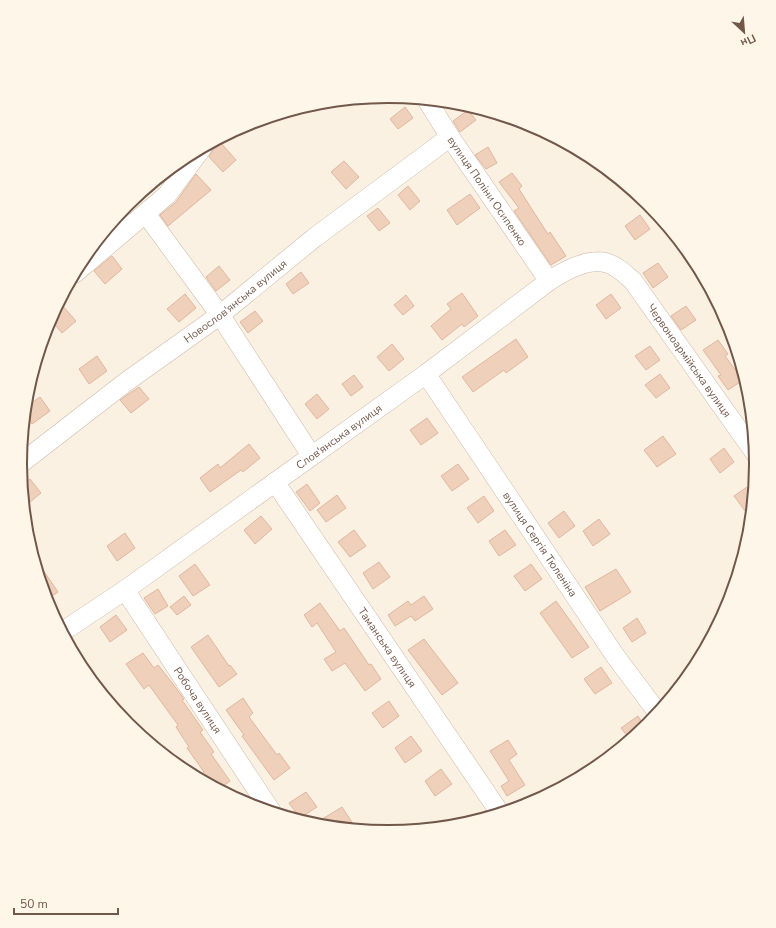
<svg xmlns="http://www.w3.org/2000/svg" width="776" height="928" font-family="'Nunito Sans',sans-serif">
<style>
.building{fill:#efd0bb;stroke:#e1b69d}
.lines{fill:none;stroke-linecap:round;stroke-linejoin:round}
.minor-casing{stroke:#ccb9aa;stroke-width:20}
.minor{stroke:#fff;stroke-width:19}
.labels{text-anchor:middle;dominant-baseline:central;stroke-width:4;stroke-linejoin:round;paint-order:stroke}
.street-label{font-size:11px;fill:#72584a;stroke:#fef6e8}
.rim{fill:none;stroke:#72584a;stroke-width:2}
</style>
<rect width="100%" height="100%" fill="#fbf1e3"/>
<path class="building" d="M405,107L413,118L398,129L390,119Z
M468,110L476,120L460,132L453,121Z
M221,143L236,160L223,172L209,157L212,151Z
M488,147L497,163L486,169L475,155Z
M344,161L359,177L346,189L331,172Z
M512,173L522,186L519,189L544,228L548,234L550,232L566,256L551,265L514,211L519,208L499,182Z
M196,174L211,190L168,226L160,215L176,202Z
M408,186L420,201L410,210L398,195Z
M470,194L480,208L457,225L447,210Z
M378,208L390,223L379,231L367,216Z
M640,215L650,229L635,240L625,226Z
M112,256L122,269L105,284L94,271Z
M658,263L668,277L653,288L643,273Z
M219,266L230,280L216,291L206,277Z
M301,272L309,283L293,294L286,284Z
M462,293L478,316L464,327L462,324L442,340L431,326L451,309L447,304Z
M185,294L196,308L179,322L167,309Z
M611,294L621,308L606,319L596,305Z
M406,295L414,306L403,315L394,305Z
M61,304L76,321L62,333L50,319L56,309Z
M686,306L696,320L681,330L671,316Z
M255,311L263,321L248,333L240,322Z
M516,339L528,357L506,373L504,370L473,392L462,377Z
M718,340L728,354L725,356L743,380L728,390L718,376L721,375L703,350Z
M392,344L404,359L389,371L377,357Z
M650,346L660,360L646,370L635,356Z
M97,356L107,371L89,384L79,369Z
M660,374L670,388L656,398L645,385Z
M354,375L363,387L351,396L342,384Z
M139,387L149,399L131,413L120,400Z
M317,394L329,409L317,419L305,404Z
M40,397L50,411L32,424L25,414L26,407Z
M427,418L438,433L421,445L410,430Z
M663,436L676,454L657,467L644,450Z
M249,444L260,458L243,472L241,470L210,492L200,478L218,464L220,468Z
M724,448L734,462L720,473L710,459Z
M458,464L469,479L452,491L441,476Z
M30,479L41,493L24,507L22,486Z
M307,484L320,503L310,511L296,492Z
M747,487L753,495L751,519L734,496Z
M337,495L346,508L326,522L317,510Z
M484,496L494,511L478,523L467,508Z
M564,511L575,526L559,538L548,523Z
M261,516L272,529L255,544L244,530Z
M599,519L610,534L593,546L583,531Z
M354,530L366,546L350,557L338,542Z
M505,530L516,545L499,556L489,541Z
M125,533L135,548L117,561L107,546Z
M37,561L58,592L46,600L35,562Z
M379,562L390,577L373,589L363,573Z
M195,564L210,585L193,596L179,576Z
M531,564L542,579L525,591L514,576Z
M616,569L631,592L600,611L585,587Z
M158,589L168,606L155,614L144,598Z
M184,596L191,605L177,615L170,607Z
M424,596L433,609L415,621L411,616L395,626L388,615L408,601L411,605Z
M556,601L589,647L572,658L540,613Z
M320,603L340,631L344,628L369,665L371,664L381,679L365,691L345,663L332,671L324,659L336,652L317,623L312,627L304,615Z
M116,615L127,630L110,642L100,627Z
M637,618L646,633L632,642L623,628Z
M208,635L229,666L230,665L237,674L219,687L191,647Z
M424,639L458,683L442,695L408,650Z
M143,653L154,668L158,665L173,684L184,699L182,700L203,730L200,732L214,752L211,754L230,781L219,789L197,777L204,772L187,748L189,747L176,727L178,725L149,685L144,689L126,664Z
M601,667L612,683L595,694L584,679Z
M243,698L253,713L249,717L277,755L279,753L290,768L274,780L242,736L244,735L226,710Z
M389,701L399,716L383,728L372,713Z
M638,716L645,727L630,739L621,728Z
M411,736L422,751L405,763L395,748Z
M508,740L517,754L509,760L525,785L507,796L501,786L509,781L490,751Z
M441,769L452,784L435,796L425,781Z
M306,792L317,807L300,818L289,803Z
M342,807L353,824L346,828L314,824Z"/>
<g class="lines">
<g class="minor-casing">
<g id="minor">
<path id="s1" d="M427,100L450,137L549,281"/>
<path d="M146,214L220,315L311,455"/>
<path d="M75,273L167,195L202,148"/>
<path id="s2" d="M426,374L616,657L658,713"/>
<path id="s3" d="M20,464L126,382L220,315L314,238L450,137"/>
<path id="s4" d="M275,482L500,813"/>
<path id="s5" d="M125,590L271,811"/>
<path id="s6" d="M62,632L125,590L426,374L549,281C564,271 588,258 607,263C617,266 625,274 633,281L755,453"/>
</g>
</g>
<use href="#minor" class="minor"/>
</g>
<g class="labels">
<g class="street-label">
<text stroke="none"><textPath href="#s1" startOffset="109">вулиця Поліни Осипенко</textPath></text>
<text stroke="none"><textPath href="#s3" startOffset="270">Новослов'янська вулиця</textPath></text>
<text stroke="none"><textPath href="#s6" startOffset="792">Червоноармійська вулиця</textPath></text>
<text stroke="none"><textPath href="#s6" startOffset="339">Слов'янська вулиця</textPath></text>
<text stroke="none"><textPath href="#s2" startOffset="205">вулиця Сергія Тюленіна</textPath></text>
<text stroke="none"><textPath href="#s4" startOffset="200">Таманська вулиця</textPath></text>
<text stroke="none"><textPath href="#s5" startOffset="132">Робоча вулиця</textPath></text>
</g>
</g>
<path d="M0 0H776V928H0ZM27 464a361 361 0 1 1 722 0a361 361 0 1 1-722 0Z" fill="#fef6e8" fill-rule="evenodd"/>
<path class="rim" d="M27 464a361 361 0 1 1 722 0a361 361 0 1 1-722 0Z"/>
<g transform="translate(744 32) rotate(154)" stroke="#fef6e8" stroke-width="3" paint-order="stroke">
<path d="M0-3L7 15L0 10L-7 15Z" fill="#72584a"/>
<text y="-6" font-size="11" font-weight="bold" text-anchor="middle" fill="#72584a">Пн</text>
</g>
<path d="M14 908v6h104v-6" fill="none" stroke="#72584a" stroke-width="2"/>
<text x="20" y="908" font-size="12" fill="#72584a" stroke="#fef6e8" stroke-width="3" paint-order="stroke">50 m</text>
</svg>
